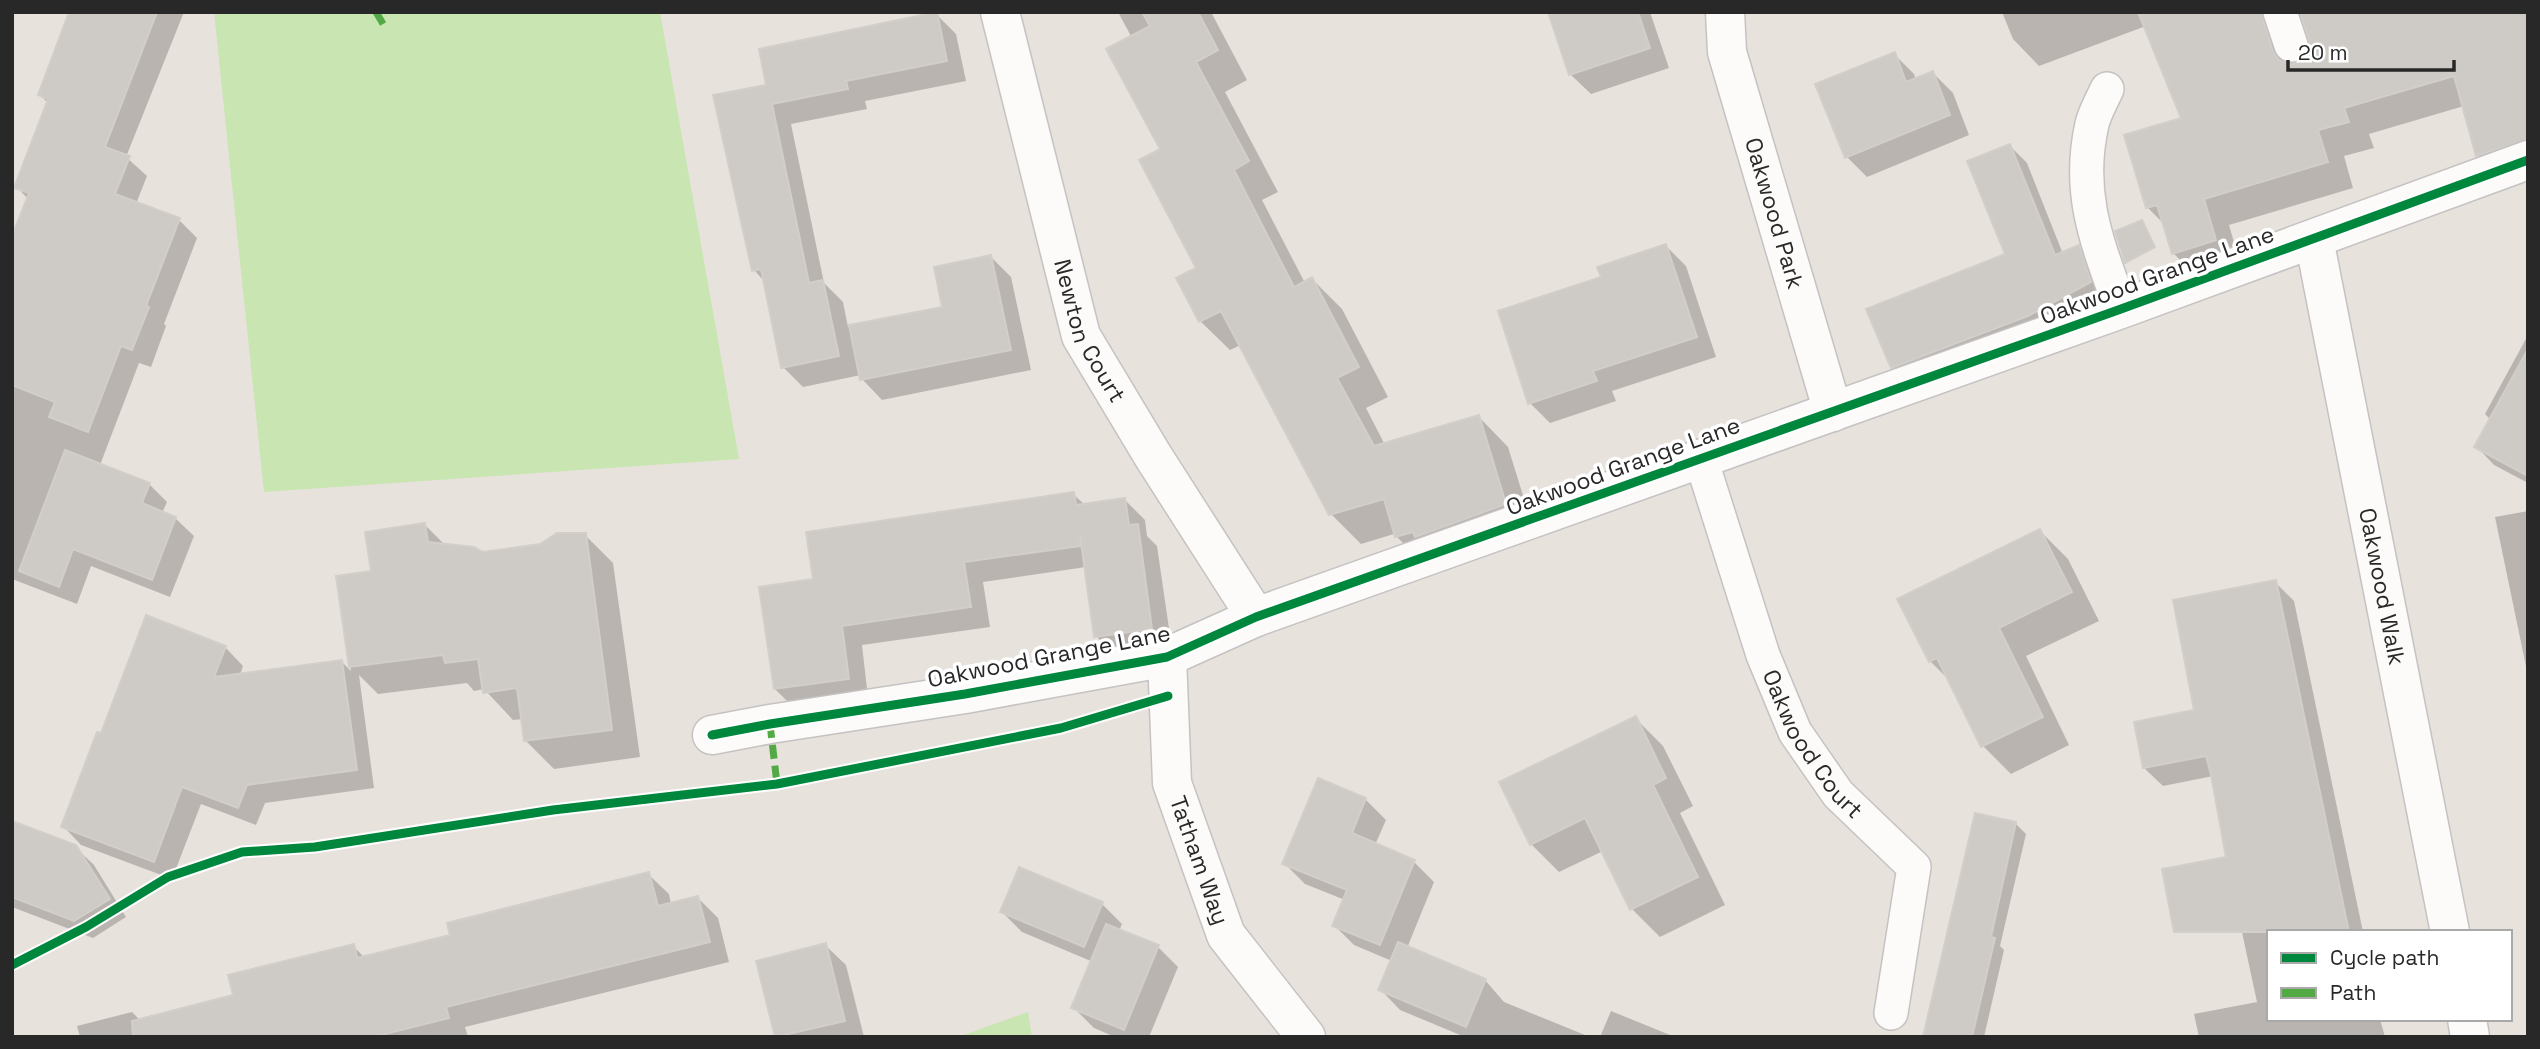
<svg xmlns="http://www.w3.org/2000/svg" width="2540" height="1049" font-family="'Space Grotesk',sans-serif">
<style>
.green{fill:#c8e5b2}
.shadow{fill:#0003;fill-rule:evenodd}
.building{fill:#cecac6;stroke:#d2cec9;stroke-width:2}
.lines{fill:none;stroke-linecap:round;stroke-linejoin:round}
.service-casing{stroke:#c5c2c3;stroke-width:36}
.minor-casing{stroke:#c5c2c3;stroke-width:41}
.service{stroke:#fcfbfa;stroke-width:33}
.minor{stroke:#fcfbfa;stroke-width:38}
.quiet{stroke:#53aa44;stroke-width:7;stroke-dasharray:14 7;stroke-linecap:butt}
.cycleway-casing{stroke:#fff;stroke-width:13}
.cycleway{stroke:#00873e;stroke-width:9}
.labels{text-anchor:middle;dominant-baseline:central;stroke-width:7;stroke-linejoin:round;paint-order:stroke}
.street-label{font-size:23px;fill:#282828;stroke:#fff}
</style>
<rect width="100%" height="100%" fill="#e8e2dc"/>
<path class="green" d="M214,12H660L739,459L264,492Z
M1028,1012L1032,1037H958Z"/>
<path class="shadow" d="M82,12H184L126,157L147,176L136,204L179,220L197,238L164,324L166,326L151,367L139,363L100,465L149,484L167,502L162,513L175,518L194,536L170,597L91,566L77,604L12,579V241L28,199L17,187L49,104L40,95Z
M1118,12H1211L1247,80L1225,92L1278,192L1262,200L1305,283L1312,279L1342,309L1388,397L1366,408L1385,445L1479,417L1508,447L1535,534L1426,566L1394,534L1361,544L1331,514L1241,345L1230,350L1200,321L1198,268L1132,38Z
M1550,12H1650L1669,68L1591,94L1570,74Z
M2002,12H2528V172L2504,181L2478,155L2464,106L2369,134L2374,148L2344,156L2353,188L2229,225L2241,266L2200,279L2173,253L2165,225L2147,207L2183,119L2146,26L2039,66L2013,39ZM2301,19H2304L2311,39V50L2306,59L2294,65L2287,45L2291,26Z
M936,14L956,34L966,81L865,101L867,109L791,124L824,283L843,302L848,327L944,308L991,257L1011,277L1031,370L882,400L862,379L861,375L803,387L783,367L765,282L754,270L768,87Z
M1894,54L1914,74L1916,80L1933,73L1953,93L1969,135L1867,177L1847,157Z
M2010,146L2027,163L2063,254L2078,247L2095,264L2106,299L1909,384L1892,367L2007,255Z
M1666,246L1686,266L1716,357L1612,391L1616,401L1550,423L1530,403L1603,278Z
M2528,335V483L2494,465L2477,447L2491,420L2485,414Z
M1073,494L1085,505L1125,500L1145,520L1147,536L1157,546L1172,649L1116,656L1096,636L1086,567L983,582L990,627L862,645L868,698L795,709L775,689L815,581Z
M2528,511V676L2495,517Z
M425,525L445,545L482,554L540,546L585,535L613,563L640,757L554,769L526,741L523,719L513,720L484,689L474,691L467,683L378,694L359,675L374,788L265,803L256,825L201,804L172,879L81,845L63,826L102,735L225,647L243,666L240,675L341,661L351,671L338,578L373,573Z
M2040,531L2068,559L2099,621L2026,656L2069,745L2011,774L1983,746L1952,683L1930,661Z
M2275,582L2294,601L2363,932H2269V1019H2380L2385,1037H2199L2194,1014L2257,1002L2240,923L2191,933L2172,914L2228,858L2213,776L2163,786L2144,768L2196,712Z
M1635,718L1663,746L1693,806L1680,813L1725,905L1660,937L1632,909L1603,851L1559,872L1531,844Z
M1319,781L1365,799L1386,820L1375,845L1414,862L1434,882L1407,948L1485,980L1504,1002L1590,1037H1465L1400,1010L1380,989L1392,961L1354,945L1334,925L1345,900L1305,884L1284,863Z
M12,822L75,847L94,865L126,917L93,938L12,907Z
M2016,824L2026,834L2000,946L2004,950L1984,1037H1925Z
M648,874L669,894L671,904L698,898L718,918L729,962L465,1027L468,1037H80L77,1026L132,1012L141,1021L236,996L353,946L365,958L452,936Z
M1102,904L1122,924L1119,931L1158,947L1178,967L1149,1037H1115L1094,1028L1074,1008L1093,962L1022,932L1002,912Z
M825,945L846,965L864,1037H777L758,962Z
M1611,1011L1675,1037H1600Z"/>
<path class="building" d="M69,12H157L105,147L130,156L115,194L180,218L146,306L149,307L132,350L121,346L88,432L49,417L55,402L12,385V236L29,193L14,188L48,99L38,95Z
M937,12L947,61L846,81L848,89L772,104L809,283L823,280L839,356L781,368L761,269L752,271L713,95L766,85L759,49Z
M1142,12H1198L1218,50L1196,62L1249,161L1234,170L1294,287L1312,277L1359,367L1337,378L1374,446L1479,415L1506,504L1415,537L1413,532L1395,537L1384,499L1329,515L1221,311L1199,322L1176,278L1196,268L1139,160L1160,149L1106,49L1150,26Z
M1548,12H1638L1650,48L1569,75Z
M2138,12H2261L2273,52L2279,60L2288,64L2298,63L2305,58L2310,50L2309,39L2300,12H2528V139L2476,156L2454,76L2344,108L2349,122L2318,130L2328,162L2204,199L2216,240L2172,254L2157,205L2146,208L2124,135L2181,118Z
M1895,52L1906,82L1933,71L1950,115L1845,158L1815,84Z
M2010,144L2055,255L2079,245L2091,282L2028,316L1891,368L1866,309L2005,254L1967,161Z
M2142,220L2155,247L2125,263L2115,231Z
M1666,244L1697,337L1593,371L1597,381L1528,404L1498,311L1601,277L1597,267Z
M991,255L1011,350L860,380L849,325L942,307L934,267Z
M2528,349V476L2474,447Z
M65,450L150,483L142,503L176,517L152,580L73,549L59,587L19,571Z
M1074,492L1076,505L1125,498L1129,525L1138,524L1152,629L1094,637L1080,535L1081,546L964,562L971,607L842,626L849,679L774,689L759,587L813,579L806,532Z
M425,523L428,542L474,547L483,552L540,544L557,533H586L612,730L524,741L517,688L483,693L478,659L445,663L443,655L349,667L336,576L371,571L365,532Z
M2040,529L2072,592L1999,628L2043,717L1981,747L1937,658L1929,662L1897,599Z
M2276,580L2349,932H2174L2162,869L2226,857L2211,775L2206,756L2143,768L2134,722L2194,710L2173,600Z
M146,615L226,646L214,677L342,660L357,770L247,785L238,808L182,787L154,862L61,827L97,732L101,733Z
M1636,716L1666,778L1653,785L1698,877L1630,910L1585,818L1530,845L1499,782Z
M1318,778L1366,798L1352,833L1415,860L1380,945L1332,926L1347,890L1282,864Z
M1975,813L2016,822L1991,937L1995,938L1972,1037H1923Z
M12,821L76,845L110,899L74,921L12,897Z
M1019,867L1103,902L1084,947L1000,912Z
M649,872L658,906L698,896L710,942L446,1007L449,1018L373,1037H133L132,1021L233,995L228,975L354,944L357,958L450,935L447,923Z
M1106,924L1159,945L1124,1030L1071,1008Z
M1398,942L1486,979L1466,1027L1378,990Z
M826,943L845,1021L775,1037L756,961Z"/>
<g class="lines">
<g class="service-casing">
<g id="service">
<path d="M2280,12L2291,45"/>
<path d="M2107,89C2102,100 2095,112 2092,124C2076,195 2098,244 2121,309"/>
<path id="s1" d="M1701,459L1763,655L1795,732L1838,794L1914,867L1891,1013"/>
</g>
</g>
<g class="minor-casing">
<g id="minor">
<path id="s2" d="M1000,12L1081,336L1153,456L1256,617"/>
<path id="s3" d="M1725,12L1727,52L1833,412"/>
<path id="s4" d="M2314,239L2450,932"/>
<path id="s5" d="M1167,657L1172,783L1226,935L1306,1037"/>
<path d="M712,735L770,724L965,694L1167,657L1256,617L2121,309L2528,160"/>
<path d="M2467,1019L2470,1037"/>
</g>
</g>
<use href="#service" class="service"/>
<use href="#minor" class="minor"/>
<path class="quiet" d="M376,12L386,29
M770,724L777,784"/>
<g class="cycleway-casing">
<path id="cycleway" d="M712,735L770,724L965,694L1167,657L1256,617L2121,309L2528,160
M12,965L86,927L168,877L242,852L315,847L553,810L777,784L1061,728L1168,696"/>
</g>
<use href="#cycleway" class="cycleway"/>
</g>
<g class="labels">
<g class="street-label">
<text stroke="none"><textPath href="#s3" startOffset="208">Oakwood Park</textPath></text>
<text transform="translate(2157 275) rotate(-20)">Oakwood Grange Lane</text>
<text stroke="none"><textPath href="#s2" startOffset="332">Newton Court</textPath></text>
<text transform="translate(1623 466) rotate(-20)">Oakwood Grange Lane</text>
<text stroke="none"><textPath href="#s4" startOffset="354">Oakwood Walk</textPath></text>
<text transform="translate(1049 656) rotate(-11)">Oakwood Grange Lane</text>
<text stroke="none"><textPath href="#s1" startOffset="308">Oakwood Court</textPath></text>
<text stroke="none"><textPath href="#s5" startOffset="208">Tatham Way</textPath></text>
</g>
</g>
<rect width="2540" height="1049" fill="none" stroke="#282828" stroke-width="28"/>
<rect x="2267" y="930" width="245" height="91" fill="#ffffff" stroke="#a9a9a9" stroke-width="2"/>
<rect x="2281" y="953" width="35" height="10" fill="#00873e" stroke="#a9a9a9" stroke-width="2"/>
<text x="2330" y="965" font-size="21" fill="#282828">Cycle path</text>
<rect x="2281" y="988" width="35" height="10" fill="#53aa44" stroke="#a9a9a9" stroke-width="2"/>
<text x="2330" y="1000" font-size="21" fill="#282828">Path</text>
<path d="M2288 60v10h166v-10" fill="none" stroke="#282828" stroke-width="3.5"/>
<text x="2298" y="60" font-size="21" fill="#282828" stroke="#ffffff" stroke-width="5" paint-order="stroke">20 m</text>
</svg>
